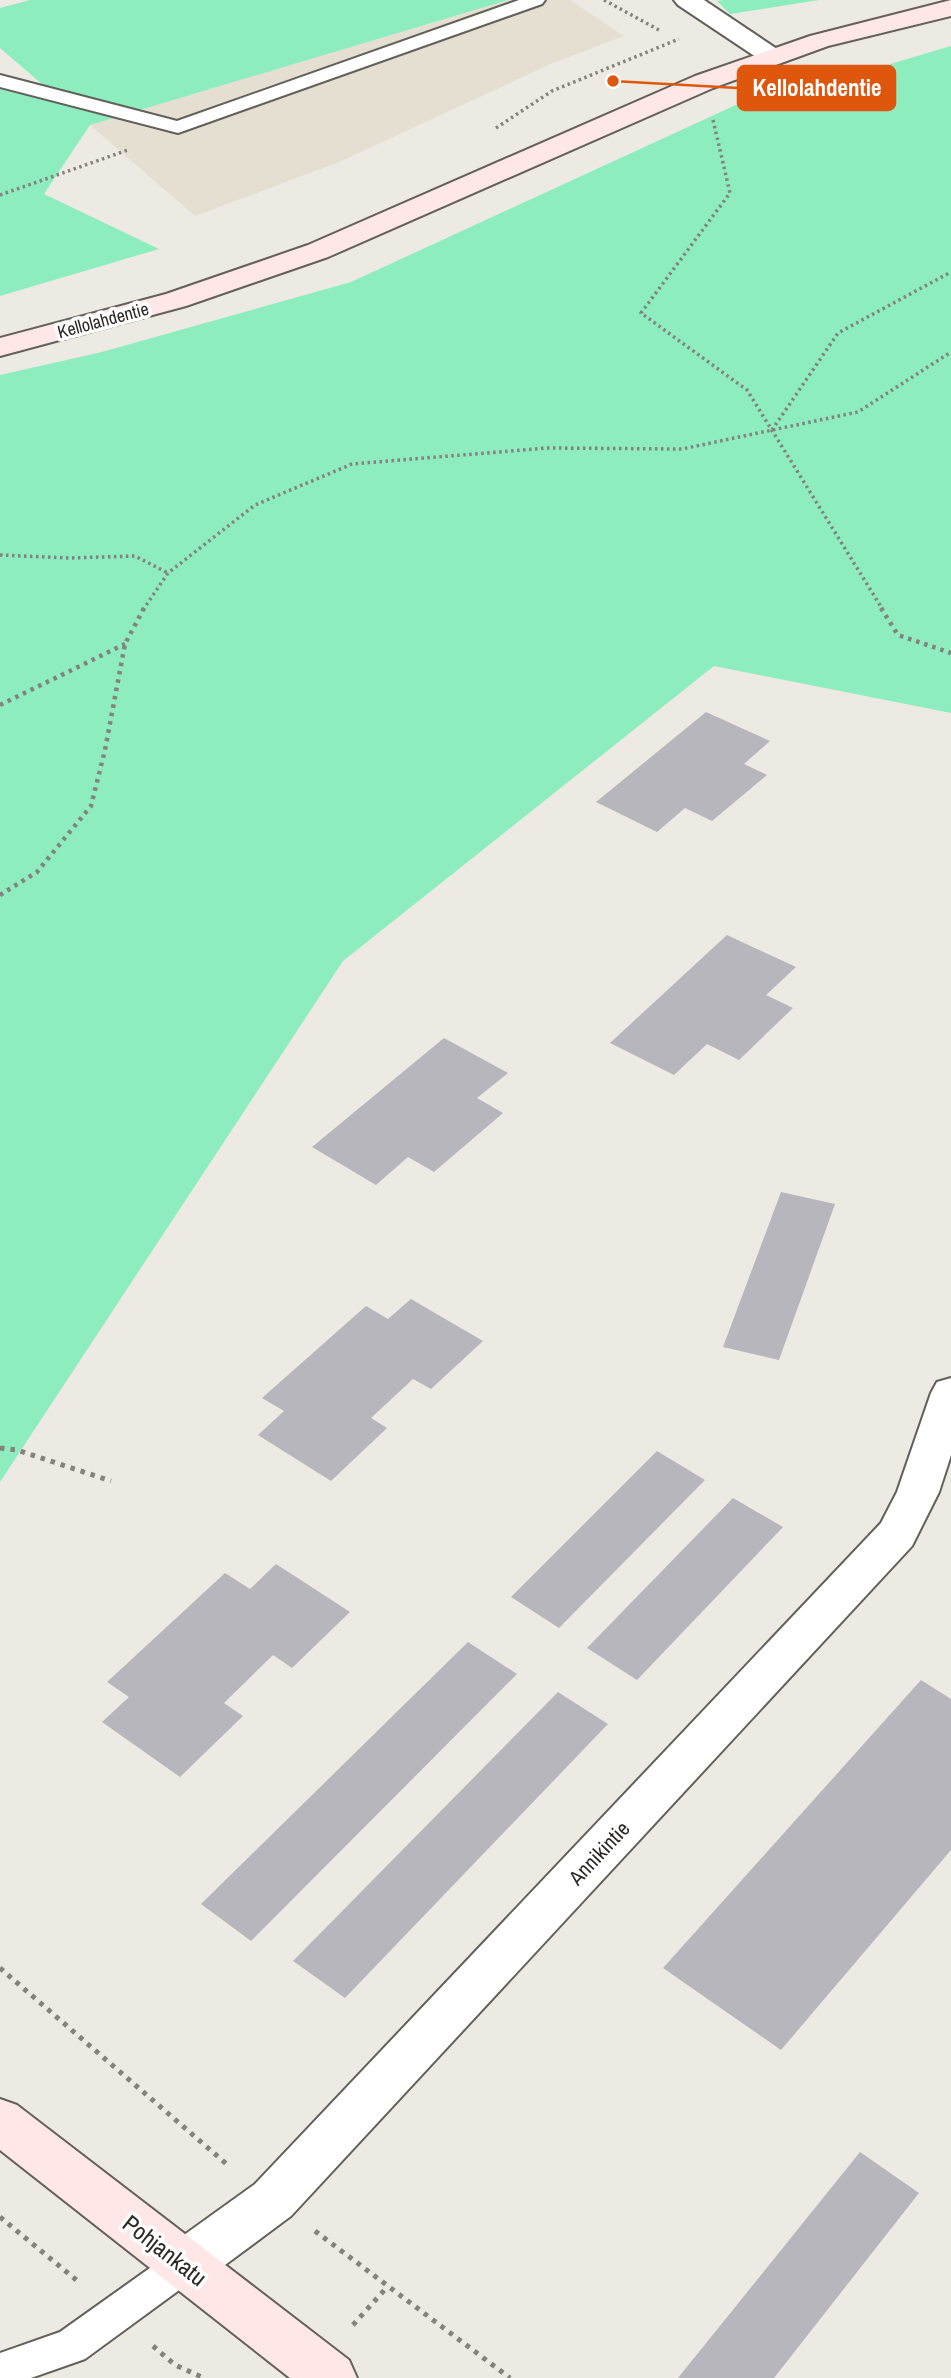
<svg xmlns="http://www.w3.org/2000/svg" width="951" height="2378" font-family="'Archivo Narrow',sans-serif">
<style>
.built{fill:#e5dfd1}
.green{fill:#8dedbf}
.building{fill:#b7b6bd}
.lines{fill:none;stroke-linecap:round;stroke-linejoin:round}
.lane-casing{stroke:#62605a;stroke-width:4}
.street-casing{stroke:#62605a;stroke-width:4}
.secondary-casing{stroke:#62605a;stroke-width:4}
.path-far2{stroke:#84827d;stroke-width:3.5;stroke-dasharray:2.5 3.5;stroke-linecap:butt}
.path-far1{stroke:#84827d;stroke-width:4.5;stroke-dasharray:3.5 5;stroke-linecap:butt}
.path{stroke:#84827d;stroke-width:5;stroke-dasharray:4.5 6;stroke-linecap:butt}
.lane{fill:#fff;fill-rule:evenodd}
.street{fill:#fff;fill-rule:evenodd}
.secondary{fill:#fee7e6;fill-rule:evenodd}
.labels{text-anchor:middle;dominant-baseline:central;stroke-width:7;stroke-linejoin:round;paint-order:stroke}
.far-street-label{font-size:18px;fill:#2a2926;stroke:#fff}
.street-label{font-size:21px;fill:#2a2926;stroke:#fff}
.near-street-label{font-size:24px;fill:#2a2926;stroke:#fff}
.leader{fill:none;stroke:#de570d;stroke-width:2.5}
.callout-dot{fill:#de570d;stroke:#fff;stroke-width:2.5}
.callout{fill:#de570d;stroke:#de570d;stroke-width:2.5}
.callout-label{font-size:23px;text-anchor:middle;font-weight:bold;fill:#fff}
</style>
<rect width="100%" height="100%" fill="#edeae3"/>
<path class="built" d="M508,0H570L624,36L553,63L339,162L195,216L90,125Z"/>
<path class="green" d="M30,0H508L90,125L44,194L159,249L0,296V89L65,104L0,48V8Z
M723,0H819L730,14L717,1Z
M951,46V713L714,666L343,961L0,1482V375L102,352L351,282L814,69L860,73Z"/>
<path class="building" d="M706,712L770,741L744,764L767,775L712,821L685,808L657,832L596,802Z
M727,935L796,967L766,995L793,1008L739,1060L707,1044L674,1075L610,1043Z
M444,1038L508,1073L477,1098L503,1113L434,1172L408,1157L376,1185L312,1147Z
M781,1192L835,1204L779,1360L723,1347Z
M411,1299L483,1341L431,1389L413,1379L371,1418L387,1428L331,1481L258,1435L284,1411L262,1398L366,1306L388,1319Z
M657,1451L705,1480L559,1628L511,1597Z
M733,1498L783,1527L637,1680L587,1648Z
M276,1564L350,1612L292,1668L273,1655L224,1703L243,1716L180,1777L102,1722L129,1697L107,1682L225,1573L250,1589Z
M468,1642L517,1674L251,1941L201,1904Z
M921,1680L951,1699V1850L781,2050L663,1968Z
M558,1692L608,1724L345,1998L293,1961Z
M860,2152L919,2193L774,2378H678Z"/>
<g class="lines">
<g class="lane-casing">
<path id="lane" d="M519,0H545L542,4L178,133L0,87V75L177,121Z
M184,2248L197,2253L202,2265L197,2277L85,2359L31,2378H0V2353L60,2332L171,2253Z"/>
</g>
<g class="street-casing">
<path id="street" d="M674,0H704L780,51L784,56L780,61L771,64L762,61L678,5Z
M951,1378V1455L939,1492L912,1546L291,2216L202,2282L184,2289L166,2282L159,2265L166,2248L255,2184L881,1523L897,1492L931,1393L937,1382Z"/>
</g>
<g class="secondary-casing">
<path id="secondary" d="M951,0V16L828,46L713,88L328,257L186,306L0,356V338L166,294L308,245L695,76L810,36Z
M0,2099L17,2105L349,2360L357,2378H290L0,2150Z"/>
</g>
<path class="path-far2" d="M604,0L659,30
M713,120L730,193L641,313L747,390L883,610
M496,128L552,91L679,39
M0,195L128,150
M772,430L838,333L951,272
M0,555L69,558L135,556L168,573
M143,610L168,573L255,505L352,464L547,448L682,449L858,412L951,352"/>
<path class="path-far1" d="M881,608L898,635L951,653
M0,705L125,644
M0,895L37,872L91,806L105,750L125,644L144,608"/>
<path class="path" d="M0,1448L17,1450L111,1481
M0,1968L230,2167
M0,2217L80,2283
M315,2231L510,2378
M353,2325L388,2286
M153,2346L175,2365L204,2378"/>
<use href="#lane" class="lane"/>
<use href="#street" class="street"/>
<use href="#secondary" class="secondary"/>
</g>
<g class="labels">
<g class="far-street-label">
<text transform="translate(103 320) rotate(-15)">Kellolahdentie</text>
</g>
<g class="street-label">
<text transform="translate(599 1853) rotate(-47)">Annikintie</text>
</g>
<g class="near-street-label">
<text transform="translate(165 2250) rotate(38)">Pohjankatu</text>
</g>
</g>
<path class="leader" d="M613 81L738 88"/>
<circle class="callout-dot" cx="613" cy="81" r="7"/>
<rect class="callout" x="738" y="66" width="157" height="44" rx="7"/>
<g class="callout-label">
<text x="817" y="96">Kellolahdentie</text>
</g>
</svg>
